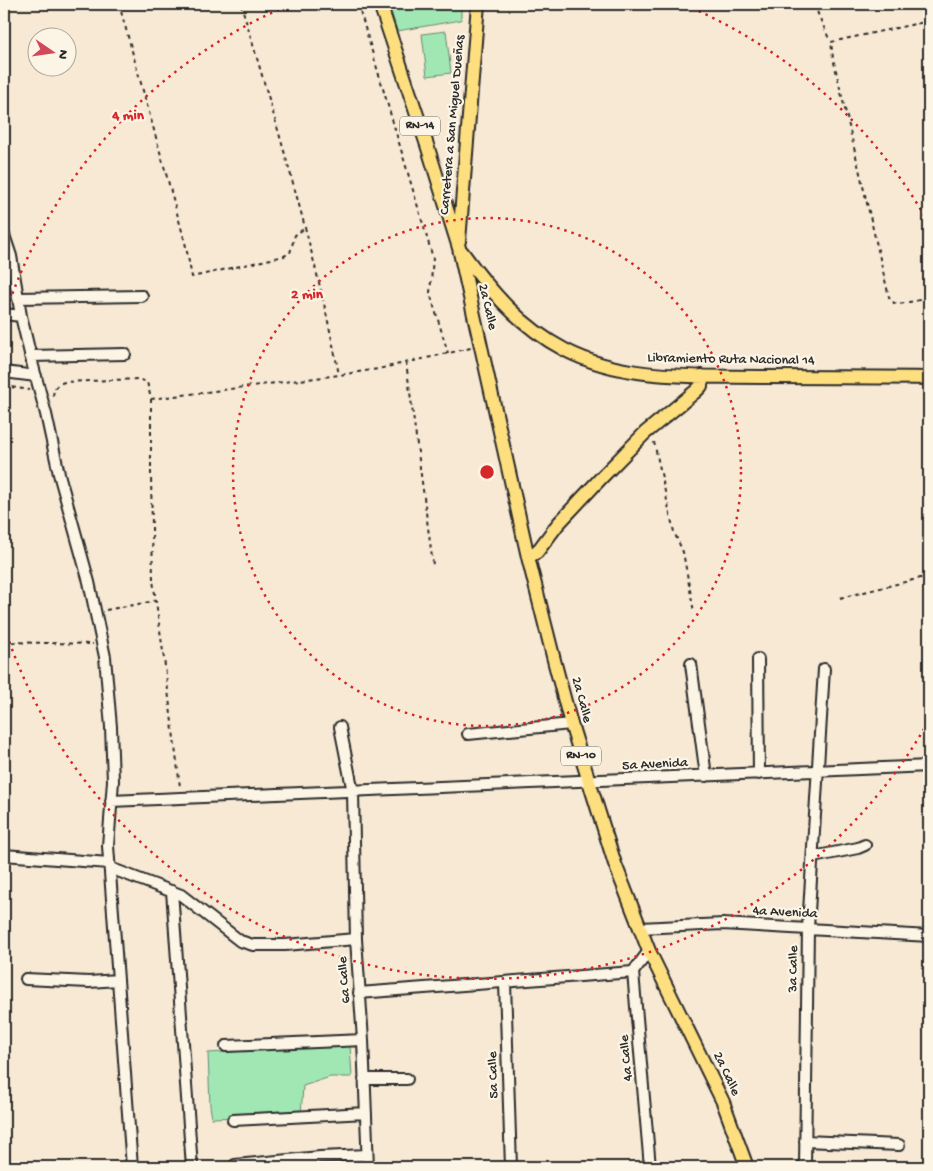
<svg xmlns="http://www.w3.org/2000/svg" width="933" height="1171" font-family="'Gochi Hand',sans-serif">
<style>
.green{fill:#a1e7b4;stroke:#668970}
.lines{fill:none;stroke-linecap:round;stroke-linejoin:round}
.minor-casing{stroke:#2b2b2b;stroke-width:14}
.major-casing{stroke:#2b2b2b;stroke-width:16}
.path{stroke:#2b2b2b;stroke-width:2;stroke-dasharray:4 4;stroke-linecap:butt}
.minor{stroke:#fcf5e5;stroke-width:10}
.major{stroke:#fedf80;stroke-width:12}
.ring{fill:none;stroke:#d62828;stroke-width:2.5;stroke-dasharray:2.5 5}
.labels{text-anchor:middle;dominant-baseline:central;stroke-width:4.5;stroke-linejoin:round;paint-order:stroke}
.shield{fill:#fcf5e5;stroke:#6a6863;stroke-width:1}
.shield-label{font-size:12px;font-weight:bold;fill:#2b2b2b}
.street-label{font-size:14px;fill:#2b2b2b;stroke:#fcf5e5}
.centre{fill:#d62828;stroke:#fcf5e5;stroke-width:2.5}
.ring-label{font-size:15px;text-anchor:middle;font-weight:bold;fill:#d62828;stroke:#fcf5e5;stroke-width:4.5;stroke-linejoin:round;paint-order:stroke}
</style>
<rect width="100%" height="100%" fill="#f7e9d4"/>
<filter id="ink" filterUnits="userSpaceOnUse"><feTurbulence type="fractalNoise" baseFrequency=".02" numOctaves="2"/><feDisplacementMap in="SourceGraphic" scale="10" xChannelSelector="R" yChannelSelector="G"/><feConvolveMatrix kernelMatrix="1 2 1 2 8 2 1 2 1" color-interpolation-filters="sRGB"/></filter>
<g filter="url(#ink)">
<path class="green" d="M389,4H461V20L397,31Z
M446,31L451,73L427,76L422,34Z
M350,1045L352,1077H330L303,1086L301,1115L212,1118L210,1106L208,1053Z"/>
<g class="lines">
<g class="minor-casing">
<path id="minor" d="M4,235L11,256L21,316L33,366L46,414L59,474L89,582L105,657L111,727L113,781L108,846L132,1167
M18,298L142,296
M4,314L21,316
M30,356L125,354
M4,372L36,376
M758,659L759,774
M691,664L706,776
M340,727L353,792L356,939L363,1040L368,1167
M468,734L571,724
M111,801L929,766
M4,855L109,863
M813,857L858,848L865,845
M110,868L181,895L240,941L253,945H285L356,939
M172,891L192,1167
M640,928L723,924L929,936
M649,951L633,972L650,1167
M26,979L89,982L118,980
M505,983L511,1167
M359,993L633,972
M226,1046L363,1040
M364,1079H407
M233,1120L366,1113
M805,1141L899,1145
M235,1165L320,1157L367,1155
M805,1167L808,928L824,669"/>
</g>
<g class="major-casing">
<path id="major" d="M380,4L427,145L459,248L528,557L555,664L571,724L615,864L649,951L723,1102L747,1167
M459,241L478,4
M462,252C491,292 521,327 565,350C625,381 697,376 762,377C818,377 874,377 929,378
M528,557L537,552L558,524L602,477L645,433L696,391L701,386L702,376"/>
</g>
<path class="path" d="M119,4L185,242L192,277L284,256L290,253L295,235L305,228
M241,4C277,127 315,249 339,375
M358,4L433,258L430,293L448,353
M815,4L818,14L830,41
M929,21L831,42L833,58L889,297L894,303L900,304L929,298
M406,362L433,565
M4,386L30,390
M53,396C54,387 57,384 65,382L138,379L147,382L151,399L339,375L378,369L471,348
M151,399V476L153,580L165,666L180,787
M654,442L674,532L683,552L694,612
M840,598L929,576
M106,610L155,601
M4,642L93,644"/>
<use href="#minor" class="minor"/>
<use href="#major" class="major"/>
</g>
</g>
<g class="ring">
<circle cx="487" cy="472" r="254"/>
<path d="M928 722A507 507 0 0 1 5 629M5 315A507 507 0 0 1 289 5M685 5A507 507 0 0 1 928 222"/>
</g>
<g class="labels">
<g class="shield">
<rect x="400" y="116.5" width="40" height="19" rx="4"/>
<rect x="561" y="746.5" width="40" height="19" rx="4"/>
</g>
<g class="shield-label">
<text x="420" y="126">RN-14</text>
<text x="581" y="756">RN-10</text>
</g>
<g class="street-label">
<text transform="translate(453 125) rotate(-85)">Carretera a San Miguel Dueñas</text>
<text transform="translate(487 307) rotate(77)">2a Calle</text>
<text transform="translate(731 360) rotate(1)">Libramiento Ruta Nacional 14</text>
<text transform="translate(581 700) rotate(75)">2a Calle</text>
<text transform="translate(655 765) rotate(-3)">5a Avenida</text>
<text transform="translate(785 913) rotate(3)">4a Avenida</text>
<text transform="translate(794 969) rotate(-89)">3a Calle</text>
<text transform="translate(345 980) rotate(-94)">6a Calle</text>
<text transform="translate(627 1058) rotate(-95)">4a Calle</text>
<text transform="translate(726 1074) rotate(65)">2a Calle</text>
<text transform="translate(494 1075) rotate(-92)">5a Calle</text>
</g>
</g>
<circle cx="487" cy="472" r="8" class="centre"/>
<g class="ring-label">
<text x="128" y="119">4 min</text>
<text x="307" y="298">2 min</text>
</g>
<rect width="933" height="1171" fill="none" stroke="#fcf5e5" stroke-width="20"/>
<rect x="10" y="10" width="913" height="1151" fill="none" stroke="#2b2b2b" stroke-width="2" filter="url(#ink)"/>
<g transform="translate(52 52) rotate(103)"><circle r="24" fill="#fcf5e5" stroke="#a8a49b"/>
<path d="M0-4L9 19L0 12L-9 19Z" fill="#d1495b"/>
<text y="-8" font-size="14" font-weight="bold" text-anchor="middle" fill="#2b2b2b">N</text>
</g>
</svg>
